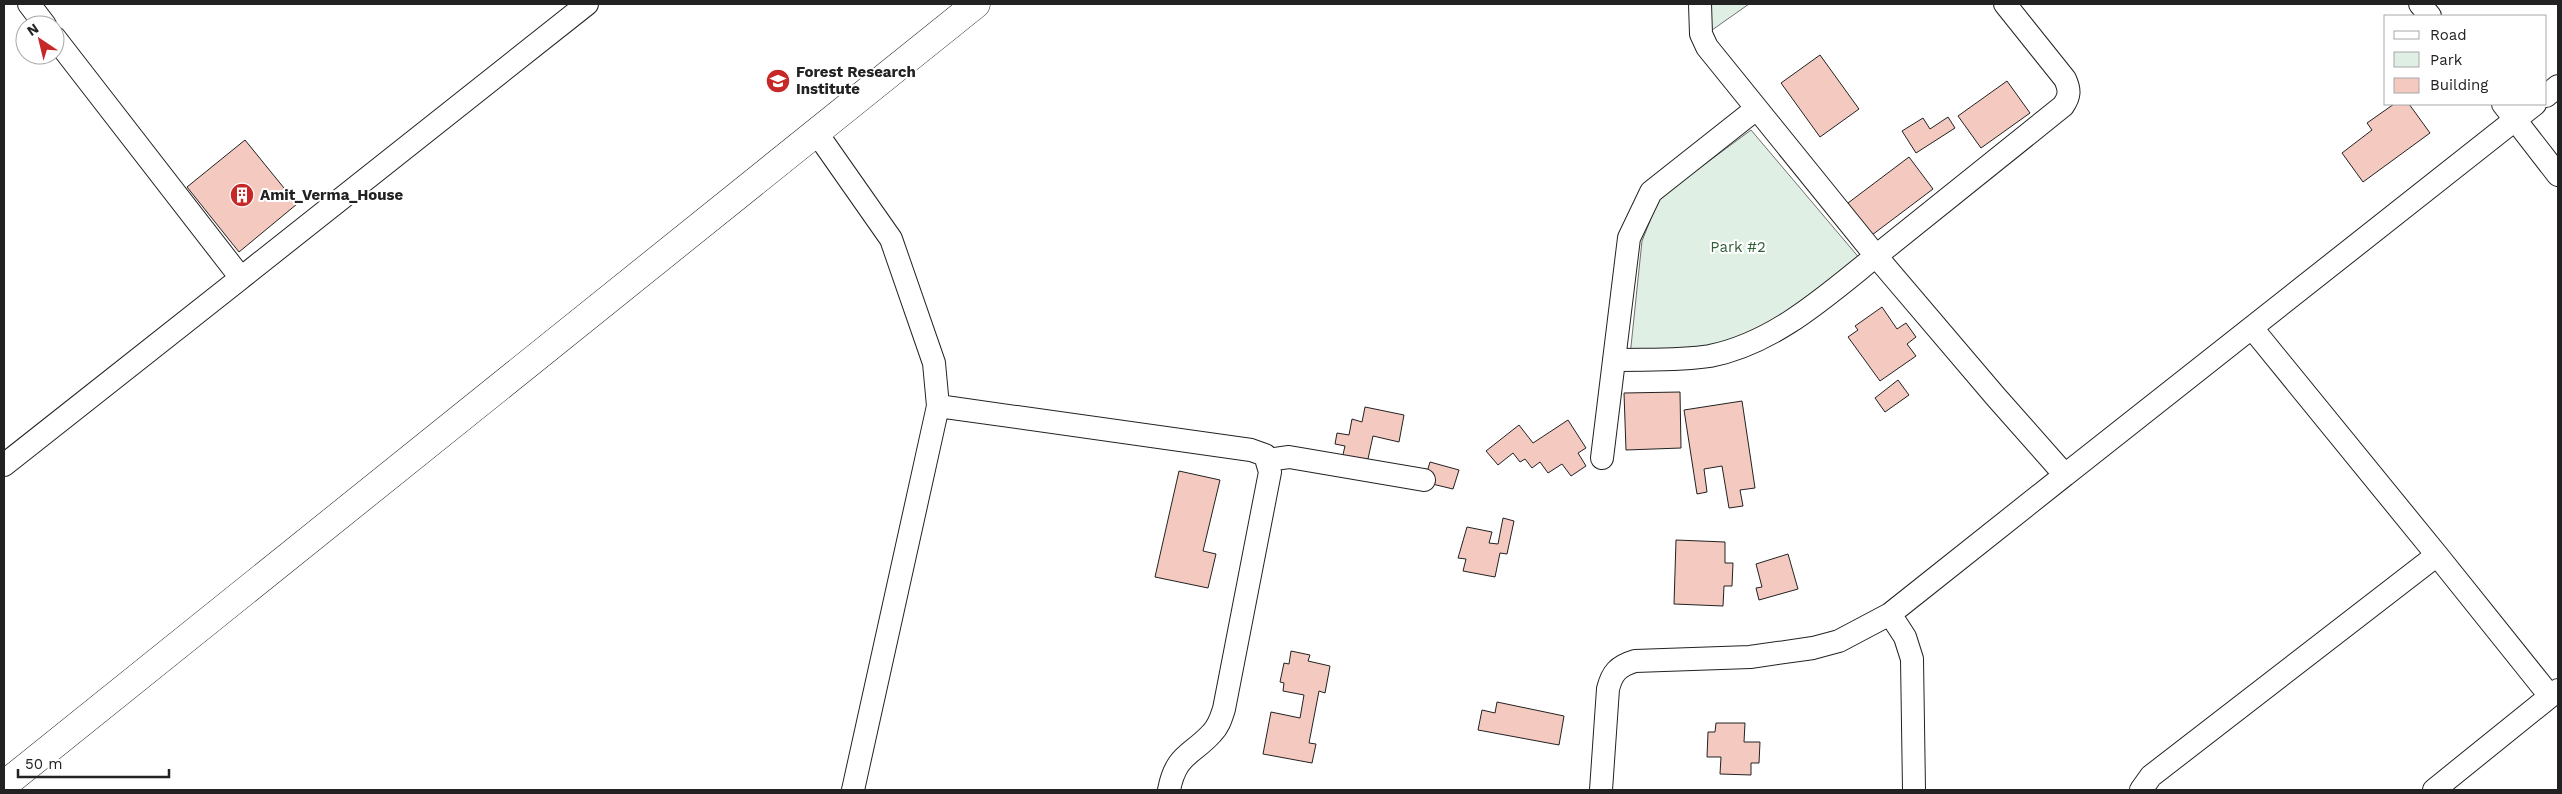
<svg xmlns="http://www.w3.org/2000/svg" width="2562" height="794" font-family="'Work Sans',sans-serif">
<style>
.green{fill:#e0efe3;stroke:#6f6f6f}
.building{fill:#f3c9c0;stroke:#222}
.lines{fill:none;stroke-linecap:round;stroke-linejoin:round}
.minor-casing{stroke:#222;stroke-width:24}
.major-casing{stroke:#222;stroke-width:29}
.minor{stroke:#fff;stroke-width:22}
.major{stroke:#fff;stroke-width:28}
.labels{text-anchor:middle;dominant-baseline:central;stroke-width:4;stroke-linejoin:round;paint-order:stroke}
.poi-label{font-size:15px;font-weight:bold;fill:#222;stroke:#fff;text-anchor:start}
.park-label{font-size:15px;fill:#2f5e38;stroke:#fff}
</style>
<rect width="100%" height="100%" fill="#fff"/>
<path class="green" d="M1707,4H1749L1705,35Z
M1751,130L1861,260L1786,322L1692,354L1630,356L1642,241L1659,198Z"/>
<path class="building" d="M1820,55L1859,109L1820,137L1781,83Z
M2007,81L2030,113L1981,148L1958,116Z
M2394,104H2409L2430,133L2363,182L2342,153L2372,130L2367,123Z
M1948,117L1955,128L1916,153L1902,131L1923,118L1930,129Z
M245,140L297,204L239,252L187,187Z
M1909,157L1933,189L1868,238L1844,206Z
M1882,307L1897,329L1906,323L1916,337L1907,344L1916,356L1880,381L1848,337L1858,330L1855,326Z
M1898,380L1909,395L1885,412L1875,398Z
M1680,392L1681,448L1626,450L1624,393Z
M1742,401L1755,488L1740,490L1743,506L1729,508L1722,466L1704,469L1707,492L1697,494L1684,410Z
M1365,407L1404,415L1399,442L1373,436L1366,468L1341,463L1345,446L1335,444L1337,433L1349,435L1352,419L1362,422Z
M1568,420L1586,448L1578,453L1586,466L1571,476L1562,464L1548,473L1540,462L1532,468L1525,459L1520,462L1513,453L1498,465L1486,451L1519,425L1533,443Z
M1430,462L1459,470L1453,489L1424,482Z
M1179,471L1220,480L1203,551L1216,554L1208,588L1155,577Z
M1503,518L1514,521L1507,554L1500,553L1495,577L1463,571L1466,559L1458,558L1467,527L1492,532L1489,543L1498,544Z
M1676,540L1725,542V563H1733L1732,586H1724L1723,606L1674,604Z
M1788,554L1798,589L1759,600L1756,588L1762,587L1756,564Z
M1291,651L1310,655L1308,661L1330,666L1325,693L1319,691L1309,743L1316,744L1312,763L1263,754L1271,712L1300,718L1304,695L1283,691L1284,683L1280,682L1284,663L1289,664Z
M1497,702L1564,716L1559,745L1478,730L1482,710L1495,713Z
M1716,723H1745L1744,742H1760L1759,763H1751V775L1720,774L1721,757H1707L1708,732H1715Z"/>
<g class="lines">
<g class="minor-casing">
<path id="minor" d="M29,4L45,25
M2420,4L2430,16
M2546,96L2558,86
M2503,104L2558,175
M816,132L891,239L934,363L938,406
M241,278L587,4
M2252,328L2437,555
M1614,360C1646,359 1679,361 1710,356C1775,343 1826,296 1876,256L1707,47L1701,34L1700,4
M1602,458L1629,238L1651,192L1756,109
M1267,460L1289,457L1424,480
M4,465L241,278L55,38
M2065,475L2535,104
M1890,614L1905,637L1912,659L1914,790
M853,790L938,406L1251,450L1265,455L1270,472L1224,709C1221,718 1219,726 1212,733C1191,756 1176,754 1169,790
M1601,790L1608,689C1612,673 1618,666 1635,661L1750,657L1813,648L1839,641L1890,614L2065,475L1996,397L1876,256L2063,106C2070,96 2070,90 2065,79L2005,4
M2141,790L2151,776L2437,555L2550,696
M2434,790L2558,690"/>
</g>
<g class="major-casing">
<path id="major" d="M4,785L976,4"/>
</g>
<use href="#minor" class="minor"/>
<use href="#major" class="major"/>
</g>
<defs>
<g id="university-disc" transform="scale(1.25)"><circle r="9.5" fill="#c62828" stroke="#fff"/><path d="M0-5L7-2L0 1L-7-2ZM-4 1L0 2.5L4 1V4Q0 6-4 4Z" fill="#fff"/></g>
<g id="building-disc" transform="scale(1.25)"><circle r="9.5" fill="#c62828" stroke="#fff"/><path d="M-4-6H4V6H1V3H-1V6H-4ZM-2.5-4.3h1.7v1.8h-1.7ZM.8-4.3h1.7v1.8H.8ZM-2.5-1h1.7V.8h-1.7ZM.8-1h1.7V.8H.8Z" fill="#fff"/></g>
</defs>
<g fill-rule="evenodd">
<use href="#university-disc" x="778" y="81"/>
<use href="#building-disc" x="242" y="195"/>
</g>
<g class="labels">
<g class="poi-label">
<text x="796" y="72">Forest Research<tspan x="796" dy="17">Institute</tspan></text>
<text x="260" y="195">Amit_Verma_House</text>
</g>
<g class="park-label">
<text x="1738" y="247">Park #2</text>
</g>
</g>
<rect width="2562" height="794" fill="none" stroke="#222222" stroke-width="10"/>
<rect x="2384" y="15" width="162" height="90" fill="#ffffff" stroke="#a7a7a7"/>
<rect x="2394" y="31" width="25" height="8" fill="#ffffff" stroke="#a7a7a7"/>
<text x="2430" y="40" font-size="15" fill="#222222">Road</text>
<rect x="2394" y="52" width="25" height="15" fill="#e0efe3" stroke="#a7a7a7"/>
<text x="2430" y="65" font-size="15" fill="#222222">Park</text>
<rect x="2394" y="78" width="25" height="15" fill="#f3c9c0" stroke="#a7a7a7"/>
<text x="2430" y="90" font-size="15" fill="#222222">Building</text>
<g transform="translate(40 40) rotate(325)"><circle r="24" fill="#ffffff" stroke="#a7a7a7"/>
<path d="M0-4L9 19L0 12L-9 19Z" fill="#c62828"/>
<text y="-8" font-size="14" font-weight="bold" text-anchor="middle" fill="#222222">N</text>
</g>
<path d="M18 769v8h151v-8" fill="none" stroke="#222222" stroke-width="2.5"/>
<text x="25" y="769" font-size="15" fill="#222222" stroke="#ffffff" stroke-width="4" paint-order="stroke">50 m</text>
</svg>
